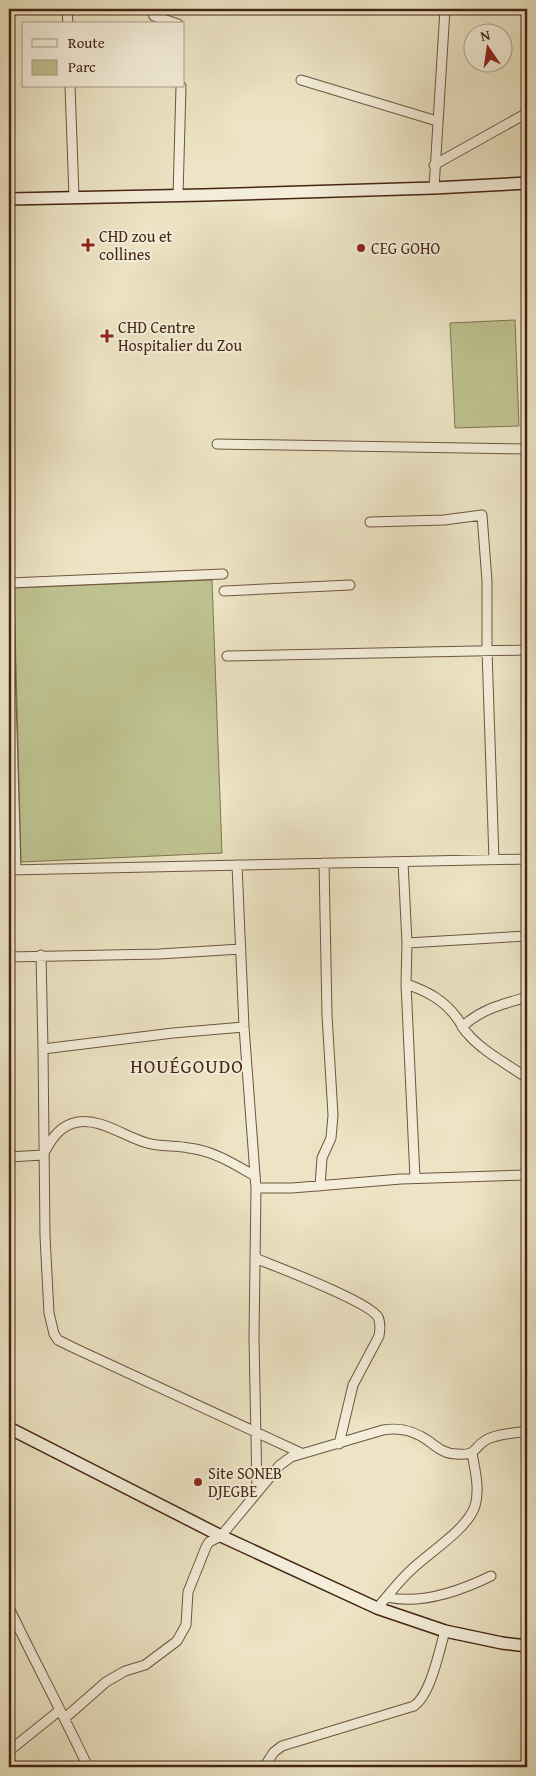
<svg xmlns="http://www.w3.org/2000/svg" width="536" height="1776" font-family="'Gentium Book Plus',serif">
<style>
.green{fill:#bec290;stroke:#827451}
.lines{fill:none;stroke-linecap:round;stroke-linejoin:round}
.street-casing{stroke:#70553e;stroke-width:11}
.secondary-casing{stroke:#462512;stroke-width:14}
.street{stroke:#f3edd9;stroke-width:9}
.secondary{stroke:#f3edd9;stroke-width:11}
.poi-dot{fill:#8f2418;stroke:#f3edd9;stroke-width:2}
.labels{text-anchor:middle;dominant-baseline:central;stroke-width:4;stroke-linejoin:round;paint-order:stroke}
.poi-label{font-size:16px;fill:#462512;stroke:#f3edd9;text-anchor:start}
.quarter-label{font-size:19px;letter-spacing:1px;fill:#462512;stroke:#f3edd9}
</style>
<rect width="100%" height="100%" fill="#ece4c4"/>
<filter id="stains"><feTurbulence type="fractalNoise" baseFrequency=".004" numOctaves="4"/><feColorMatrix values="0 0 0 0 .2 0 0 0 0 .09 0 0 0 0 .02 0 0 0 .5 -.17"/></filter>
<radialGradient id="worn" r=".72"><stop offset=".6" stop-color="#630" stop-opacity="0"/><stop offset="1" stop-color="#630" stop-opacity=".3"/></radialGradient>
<path class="green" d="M515,320L519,426L455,428L450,323Z
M212,580L222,853L21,862L14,588Z"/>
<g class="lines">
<g class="street-casing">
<path id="street" d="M67,9L68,24
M151,9L154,16L178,24
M301,80L437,121
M70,86L74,197
M434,165L527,113
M434,188L445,9
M178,196L181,86
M217,444L527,449
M370,522L444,520L482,515L487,581V650L494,860
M9,583L223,574
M224,591L350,585
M9,628L16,870
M227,656L527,650
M403,862L407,943L406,984L415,1178
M237,865L244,1027L256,1188L254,1338L257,1491
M9,870L527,859
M407,943L527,936
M41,955L43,1049L45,1236L49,1313L54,1334L58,1340L72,1347L301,1453
M9,957L159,954L241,949
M406,984C427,991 444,1000 457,1018C461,1023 463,1030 468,1034C482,1051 509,1065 527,1078
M462,1027C481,1009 503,1004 527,997
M43,1049L173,1033L244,1027
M9,1157L43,1155C51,1139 60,1125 78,1122C101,1118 125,1137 147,1143C160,1147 175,1145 189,1148C214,1151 234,1164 255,1176
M320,1186L322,1158L331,1138L333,1115L327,1015L324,863
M256,1188H292L401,1179L527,1175
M255,1258C277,1267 368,1301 378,1317C381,1323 380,1330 379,1336L353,1385L339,1444
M387,1597C420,1605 460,1591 491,1576
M9,1608C35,1662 63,1714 88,1767
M377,1608C388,1596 398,1582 410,1571C428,1553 467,1530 475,1506C480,1489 475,1470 472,1453
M65,1718L106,1682L125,1671L145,1665L177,1641L186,1625L188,1592L206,1547L209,1542L221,1536L280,1465L291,1457L383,1430C401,1427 415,1431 430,1442C438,1448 445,1454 457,1454C478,1456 473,1447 486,1440C495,1434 516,1433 527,1431
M9,1751L60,1710
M264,1767L274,1752L282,1746L414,1706C431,1694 439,1651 445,1631"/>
</g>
<g class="secondary-casing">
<path id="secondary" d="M9,199L204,195L434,188L527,183
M9,1428L221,1536L377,1608L445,1631L502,1643L527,1646"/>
</g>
<use href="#street" class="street"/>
<use href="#secondary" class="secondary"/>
</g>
<g class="poi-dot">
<path d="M85.5 237.5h5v5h5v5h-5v5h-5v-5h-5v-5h5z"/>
<circle cx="361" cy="248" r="5"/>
<path d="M104.5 328.5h5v5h5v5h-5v5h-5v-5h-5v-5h5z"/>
<circle cx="198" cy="1482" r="5"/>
</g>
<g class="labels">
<g class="poi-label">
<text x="99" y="236">CHD zou et<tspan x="99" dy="18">collines</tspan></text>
<text x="371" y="248">CEG GOHO</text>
<text x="118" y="327">CHD Centre<tspan x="118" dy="18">Hospitalier du Zou</tspan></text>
<text x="208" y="1473">Site SONEB<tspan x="208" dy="18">DJEGBE</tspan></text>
</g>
<g class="quarter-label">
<text x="187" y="1066">HOUÉGOUDO</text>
</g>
</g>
<rect width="536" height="1776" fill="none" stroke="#ece4c4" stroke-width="30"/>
<rect x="10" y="10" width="516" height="1756" fill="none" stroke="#462512" stroke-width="2.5"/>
<rect x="15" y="15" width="506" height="1746" fill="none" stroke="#462512"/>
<rect x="22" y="22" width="162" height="65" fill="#f3edd9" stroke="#ae9d89"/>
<rect x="32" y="39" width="25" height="8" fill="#f3edd9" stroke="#ae9d89"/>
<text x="68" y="48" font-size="15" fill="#462512">Route</text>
<rect x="32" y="60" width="25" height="15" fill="#bec290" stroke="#ae9d89"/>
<text x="68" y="72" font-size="15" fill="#462512">Parc</text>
<g transform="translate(488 48) rotate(347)"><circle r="24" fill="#f3edd9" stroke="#ae9d89"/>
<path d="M0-4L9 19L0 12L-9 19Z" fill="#8f2418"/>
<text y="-8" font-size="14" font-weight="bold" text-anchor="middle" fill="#462512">N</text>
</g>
<rect width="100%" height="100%" filter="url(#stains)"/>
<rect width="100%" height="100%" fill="url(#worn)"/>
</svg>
